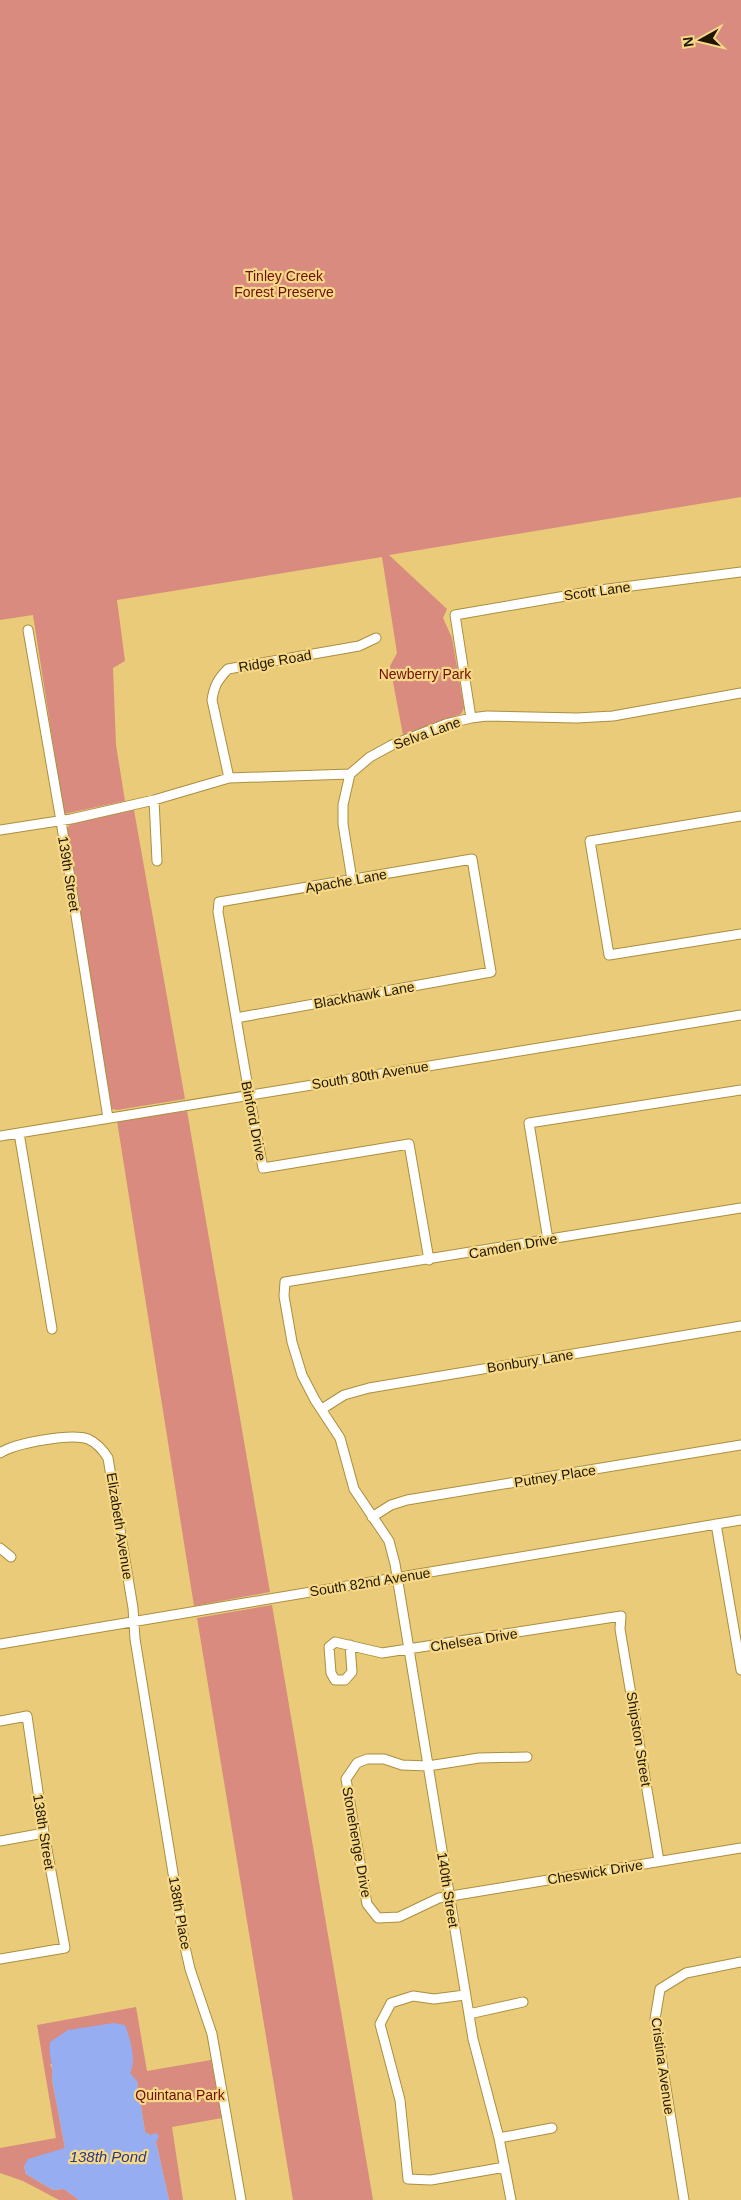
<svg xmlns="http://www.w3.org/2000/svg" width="741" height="2200" font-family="Arial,sans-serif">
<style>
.green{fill:#d88b7e}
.water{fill:#97adf1}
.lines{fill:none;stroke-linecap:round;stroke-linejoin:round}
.minor-casing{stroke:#ab8f3d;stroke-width:11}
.minor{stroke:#fff;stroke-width:9}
.labels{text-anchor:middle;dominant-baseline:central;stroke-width:4.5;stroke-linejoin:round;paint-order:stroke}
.park-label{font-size:14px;fill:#700e06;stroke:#f6d887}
.street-label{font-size:14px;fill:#1f1600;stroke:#f6d887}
.water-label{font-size:15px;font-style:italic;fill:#293a88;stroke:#f6d887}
</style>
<rect width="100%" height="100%" fill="#e9cb7a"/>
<path class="green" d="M0,0H741V497L389,555L447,609L443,618L452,638L464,708L461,714L403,735L390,666L397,653L382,557L117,600L125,661L113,668L116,745L125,801L64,814L33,615L0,620Z
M134,810L185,1099L117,1110L112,1109L110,1105L65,830L72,823Z
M187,1111L270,1592L194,1606L117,1121Z
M272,1605L373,2200H293L197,1618Z
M136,2007L147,2071L211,2060L222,2118L172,2127L183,2200H169L156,2142L150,2135L145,2132L137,2081L50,2064L53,2071L52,2079L65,2148L24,2166L26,2174L53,2190L64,2189L79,2200H59L23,2181L0,2173V2148L56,2138L37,2025Z"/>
<path class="water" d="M114,2023L125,2025C130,2038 137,2061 130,2073L137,2081L145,2132L150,2135L156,2133L159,2136L156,2142L169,2200H79L64,2189L53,2190L26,2174L24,2166L28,2159L65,2148L52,2079C54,2066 48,2055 50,2042L68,2030Z"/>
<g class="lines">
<g class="minor-casing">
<path id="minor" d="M28,630L61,821L108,1118
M471,718L455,615L600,590L741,572
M350,774L343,805V824L352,880
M229,778L212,700C214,686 218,679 228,669L359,646L376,638
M154,800L157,861
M741,816L590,841L609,955L741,934
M0,830L71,819L154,800L229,778L350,774L370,757L392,745L446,724L471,718L487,716L577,718L613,716L741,693
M236,1018L491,972L472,859L219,902L218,912C233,997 246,1083 263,1168L409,1144L429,1260
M19,1133L52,1329
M0,1136L741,1015
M548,1240L529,1123L741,1090
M322,1409L344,1395L369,1388L741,1326
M0,1453C15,1443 71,1433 88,1439C97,1443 103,1450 108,1458L133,1608L135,1639L185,1947L190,1969L212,2034L241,2200
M372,1517L391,1505L407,1500L741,1445
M716,1524L741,1670
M0,1548L11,1557
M0,1644L741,1520
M350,1645L352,1672L345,1680H335L331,1673L329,1647L335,1642L382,1653L621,1616L620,1629L659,1861
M0,1721L27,1716L44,1833L65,1948L0,1959
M527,1757L479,1758L428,1766L402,1765L384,1759H367L357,1763L346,1779L367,1904L378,1918L399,1917L439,1898L741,1848
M0,1841L44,1833
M465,1995L434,1999L413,1996L391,2003L380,2024L400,2100L408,2179L431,2180L505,2167
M469,2014L523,2002
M499,2138L552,2128
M511,2200L499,2138L473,2039L395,1564L389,1541L354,1489L340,1438L315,1400L302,1375L292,1342L284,1296L285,1282L741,1208
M684,2200L655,2019L660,1989L686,1973L741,1962"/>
</g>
<use href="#minor" class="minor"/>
</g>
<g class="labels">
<g class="park-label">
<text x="284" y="276">Tinley Creek<tspan x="284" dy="16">Forest Preserve</tspan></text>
<text x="425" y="674">Newberry Park</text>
<text x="180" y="2095">Quintana Park</text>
</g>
<g class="street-label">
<text transform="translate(597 591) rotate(-8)">Scott Lane</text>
<text transform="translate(275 661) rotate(-10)">Ridge Road</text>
<text transform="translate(427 733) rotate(-20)">Selva Lane</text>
<text transform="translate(69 874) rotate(81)">139th Street</text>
<text transform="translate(346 881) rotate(-10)">Apache Lane</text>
<text transform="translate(364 995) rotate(-10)">Blackhawk Lane</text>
<text transform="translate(370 1075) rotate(-9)">South 80th Avenue</text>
<text transform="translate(254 1121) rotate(79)">Binford Drive</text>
<text transform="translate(513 1246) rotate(-10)">Camden Drive</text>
<text transform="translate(530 1361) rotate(-9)">Bonbury Lane</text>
<text transform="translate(555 1476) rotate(-9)">Putney Place</text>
<text transform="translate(120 1526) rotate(81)">Elizabeth Avenue</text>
<text transform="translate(370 1582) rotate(-9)">South 82nd Avenue</text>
<text transform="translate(474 1640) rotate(-9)">Chelsea Drive</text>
<text transform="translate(639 1739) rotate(81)">Shipston Street</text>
<text transform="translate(44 1832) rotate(81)">138th Street</text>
<text transform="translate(357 1842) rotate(80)">Stonehenge Drive</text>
<text transform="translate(595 1872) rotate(-9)">Cheswick Drive</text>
<text transform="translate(448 1890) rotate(81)">140th Street</text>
<text transform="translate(180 1913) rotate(80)">138th Place</text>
<text transform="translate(663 2066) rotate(82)">Cristina Avenue</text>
</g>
<g class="water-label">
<text x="108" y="2156">138th Pond</text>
</g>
</g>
<g transform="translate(701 40) rotate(262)" stroke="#f6d887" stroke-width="4" paint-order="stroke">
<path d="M0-4L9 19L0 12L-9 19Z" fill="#1f1600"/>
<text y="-8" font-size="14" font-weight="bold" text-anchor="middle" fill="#1f1600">N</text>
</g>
</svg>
